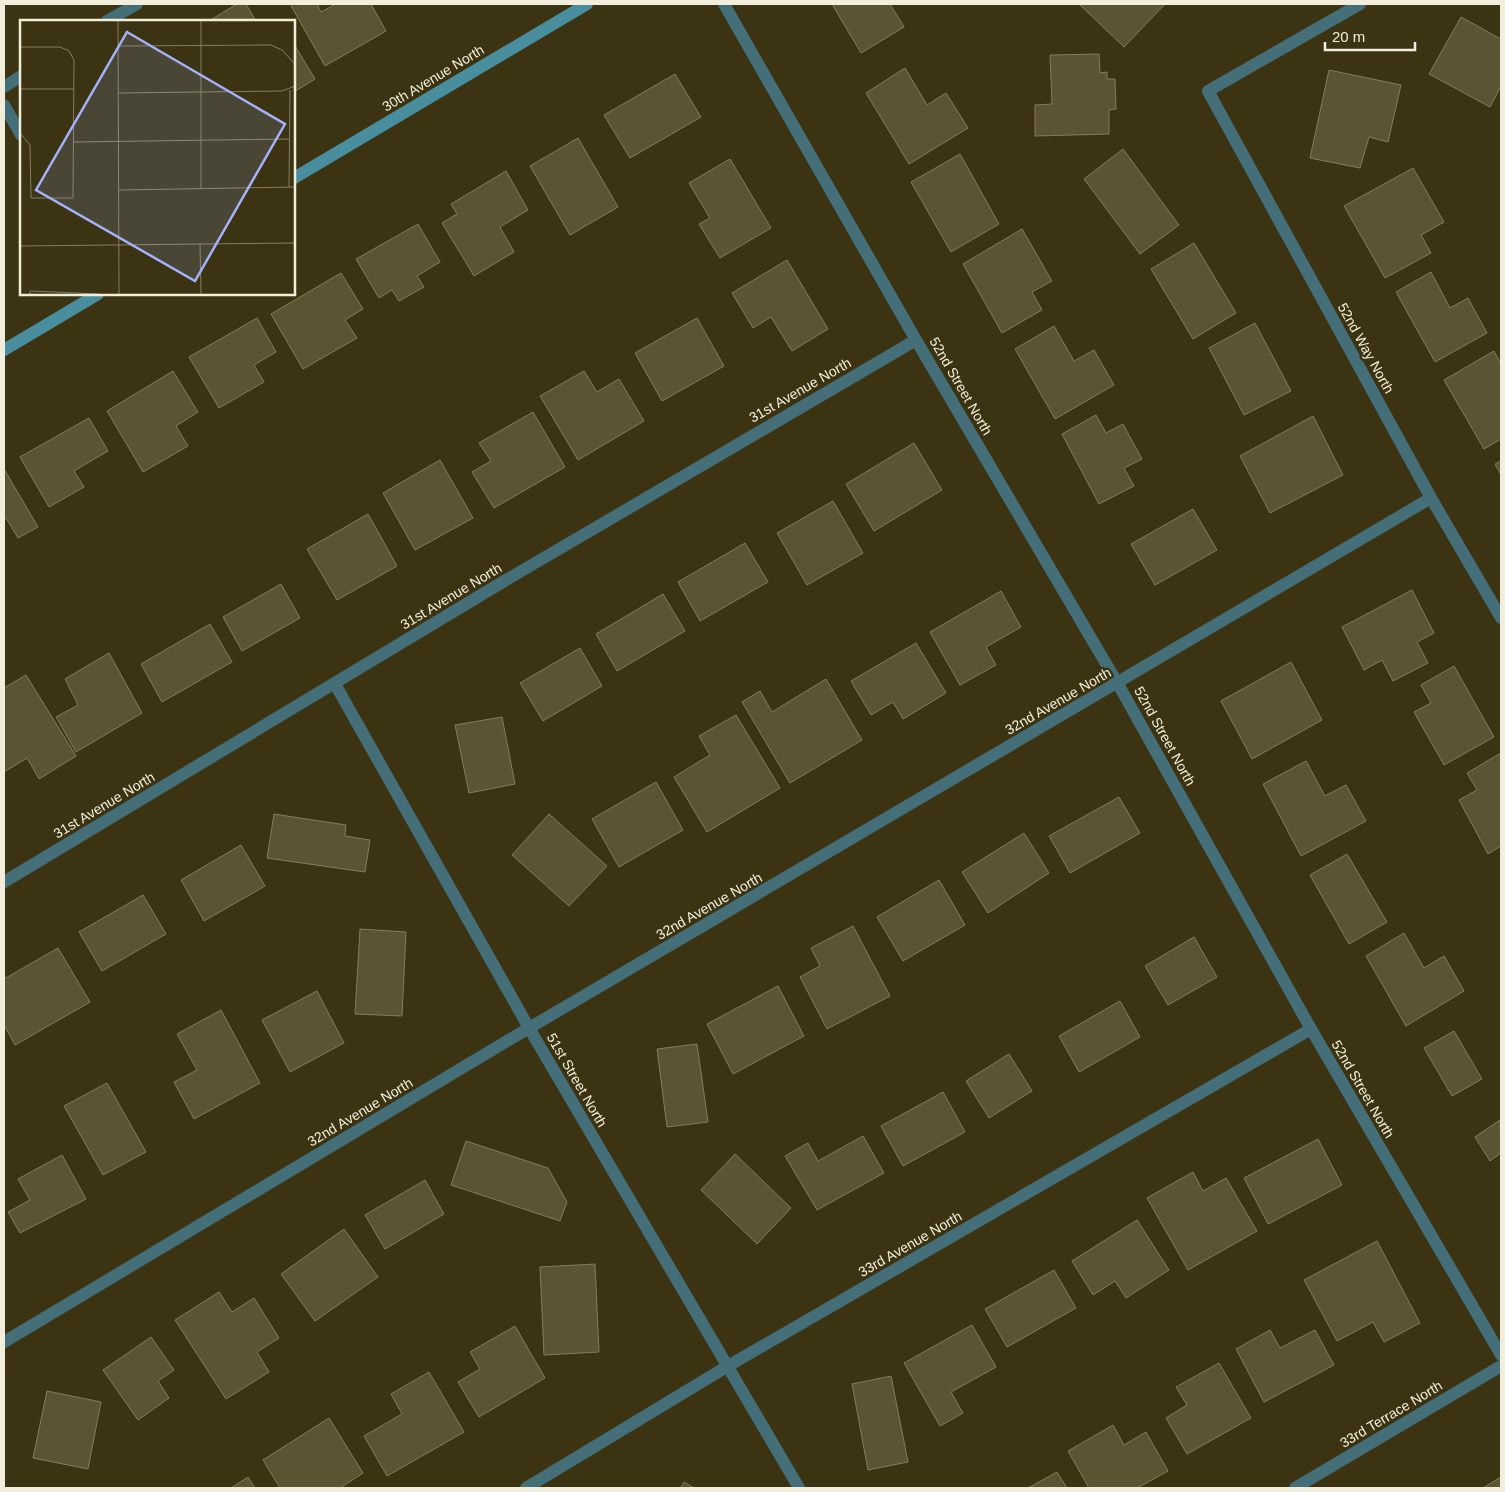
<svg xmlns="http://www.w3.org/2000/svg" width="1505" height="1492" font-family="Helvetica,sans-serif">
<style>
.building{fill:#5c5332;stroke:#857c59}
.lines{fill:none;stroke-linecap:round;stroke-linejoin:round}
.lane{stroke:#446e78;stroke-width:12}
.street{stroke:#446e78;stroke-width:12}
.secondary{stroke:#488e9f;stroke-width:12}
.labels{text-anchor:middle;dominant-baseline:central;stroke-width:5;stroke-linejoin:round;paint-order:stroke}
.street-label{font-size:14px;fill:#f3eedb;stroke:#3b3312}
.inset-road{fill:none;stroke:#857e62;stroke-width:1}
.view{fill:#a4b2fc;fill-opacity:0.15;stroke:#a4b2fc;stroke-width:2.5}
.inset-edge{fill:none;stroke:#f3eedb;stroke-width:2.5}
</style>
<rect width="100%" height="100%" fill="#3b3312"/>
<path class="building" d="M237,4H246L256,21H209Z
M290,4H317L321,12L336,4H371L386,31L325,66Z
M832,4H890L904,27L861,53Z
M1079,4H1165L1124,47Z
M1461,17L1501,39V86L1490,107L1429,74Z
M294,44L315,79L294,92Z
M1099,54L1100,73L1107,72V79H1115L1116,109L1109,110V134L1035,136V105L1052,104L1050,55Z
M905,68L927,105L946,93L968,128L909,164L866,93Z
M1329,70L1401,85L1388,142L1369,137L1360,168L1310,158Z
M675,74L701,117L630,158L604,115Z
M578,138L618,207L570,235L530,166Z
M1123,149L1179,225L1140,254L1084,179Z
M960,154L999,224L951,252L911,182Z
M730,159L771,228L720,258L699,224L710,218L689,183Z
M1413,168L1444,222L1421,235L1431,253L1385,278L1344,206Z
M506,171L528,210L500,227L514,252L474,276L442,223L457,214L451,204Z
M418,224L440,262L417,276L424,287L399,301L392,290L379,298L356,259Z
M1022,229L1052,281L1032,292L1042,310L1002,333L963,264Z
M1194,243L1236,313L1193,339L1151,269Z
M787,260L828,329L792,351L771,317L753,328L732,293Z
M1431,272L1450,308L1468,298L1487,333L1435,362L1396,292Z
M341,273L363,309L345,320L357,338L303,369L271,314Z
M257,318L276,352L254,365L264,382L219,408L189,357Z
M697,318L724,366L662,401L635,353Z
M1255,323L1291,391L1244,415L1209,348Z
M1054,326L1074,361L1094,350L1114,385L1055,419L1015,349Z
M1494,351L1501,364V439L1484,449L1444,380Z
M173,371L198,412L176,426L188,446L143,472L107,411Z
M584,371L597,392L619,379L644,421L578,460L540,396Z
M533,412L565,467L494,508L472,472L491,461L479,443Z
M1096,415L1106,433L1123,424L1142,459L1124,468L1134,486L1099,504L1062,434Z
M1313,416L1343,475L1270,513L1240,456Z
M89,418L108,451L74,471L84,487L49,507L20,457Z
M914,443L942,490L874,531L846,484Z
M440,460L473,518L415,550L383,493Z
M1501,461V475L1495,464Z
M4,469L38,527L18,538L6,518L4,520Z
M833,501L863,553L807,585L777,533Z
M1193,509L1217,550L1155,585L1131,544Z
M368,514L397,566L337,600L307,549Z
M745,543L768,582L700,621L678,582Z
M281,584L300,618L242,651L223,617Z
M1412,590L1434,633L1417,642L1428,663L1393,681L1382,660L1364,670L1342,627Z
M1001,591L1021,627L986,647L996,665L960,685L930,632Z
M663,594L685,631L617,671L596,634Z
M210,624L232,662L162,702L141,664Z
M916,643L946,693L903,719L893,702L871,715L851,681Z
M580,648L602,686L543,721L520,683Z
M109,653L142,713L76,752L56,717L78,705L65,679Z
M1291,662L1322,720L1252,759L1221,701Z
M1454,666L1494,737L1444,765L1414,712L1431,703L1421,685Z
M26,675L76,756L39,779L27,758L4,772V688Z
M826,679L862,740L790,783L742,702L760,691L772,712Z
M736,715L780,788L707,832L674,777L710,755L699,736Z
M502,717L515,784L469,793L455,725Z
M1501,753V846L1488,854L1459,800L1477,790L1467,773Z
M1306,761L1325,796L1346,785L1366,821L1301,856L1263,784Z
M656,782L683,830L619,867L592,819Z
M1119,797L1140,833L1070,873L1049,836Z
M274,814L346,825L345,836L370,840L365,872L267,858Z
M549,814L607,866L569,906L512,855Z
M1024,833L1049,873L988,913L962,872Z
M241,845L265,886L204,921L181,880Z
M1347,854L1387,922L1349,944L1310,875Z
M939,880L965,925L903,961L877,917Z
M143,895L166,934L102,971L79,932Z
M853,926L890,996L827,1029L800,977L820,966L811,948Z
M360,929L406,932L402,1016L355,1014Z
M1404,933L1424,968L1444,956L1464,991L1406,1026L1366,956Z
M1194,937L1217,977L1168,1005L1145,966Z
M58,948L90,1002L15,1045L4,1025V979Z
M778,986L804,1036L733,1074L707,1024Z
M317,991L344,1043L290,1072L262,1020Z
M1120,1001L1140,1037L1079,1072L1059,1036Z
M221,1010L260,1083L194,1119L174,1082L197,1070L177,1034Z
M1454,1031L1482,1079L1452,1096L1424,1048Z
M697,1044L708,1122L667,1127L657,1049Z
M1009,1054L1032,1091L989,1118L966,1081Z
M107,1083L146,1152L103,1175L64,1106Z
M943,1092L965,1132L903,1166L881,1126Z
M1500,1120L1501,1153L1490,1161L1475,1137Z
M863,1136L884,1173L817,1210L785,1156L808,1143L818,1161Z
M1318,1139L1342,1185L1268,1224L1244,1178Z
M466,1141L548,1168L567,1202L560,1221L451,1185Z
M735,1154L791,1208L757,1244L701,1190Z
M62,1155L86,1199L20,1233L8,1212L30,1200L18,1179Z
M1193,1172L1203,1191L1226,1178L1257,1231L1188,1270L1147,1198Z
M425,1180L444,1214L385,1249L365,1215Z
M1137,1220L1169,1270L1126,1298L1115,1281L1093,1295L1072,1261Z
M344,1229L378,1277L315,1321L281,1274Z
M1377,1241L1420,1323L1384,1342L1373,1322L1337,1341L1304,1280Z
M595,1264L599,1352L544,1355L540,1267Z
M1054,1270L1076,1308L1007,1347L985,1309Z
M219,1292L232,1312L254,1298L279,1338L257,1352L269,1372L226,1399L175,1320Z
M972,1325L996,1367L951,1392L963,1413L940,1426L904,1363Z
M515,1326L545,1378L479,1417L458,1382L480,1369L470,1352Z
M1270,1330L1280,1348L1315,1330L1334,1365L1264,1402L1236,1349Z
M151,1337L174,1370L158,1381L169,1398L138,1420L103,1370Z
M1219,1363L1251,1418L1187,1454L1166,1418L1187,1405L1176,1387Z
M429,1372L464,1432L387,1476L364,1436L402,1414L391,1394Z
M891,1376L908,1462L868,1470L852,1384Z
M47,1391L101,1402L88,1469L33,1458Z
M329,1418L363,1473L340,1488H280L263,1460Z
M1113,1425L1124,1445L1146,1432L1168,1471L1137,1488H1089L1068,1451Z
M1057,1472L1067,1488H1028Z
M248,1477L255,1488H231Z
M1501,1477V1488H1483Z
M684,1482L694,1488H680Z"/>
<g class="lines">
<path class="lane" d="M107,21L137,4
M4,87L21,76"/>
<path class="street" d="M724,4L916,340L1118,684L1311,1029L1501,1355
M1360,4L1208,91L1431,498L1501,618
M4,105L21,135
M335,684L529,1028L799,1488
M4,882L501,583L916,340
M4,1342L529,1028L1431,498
M526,1488L728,1366L1311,1029
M1295,1488L1501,1366"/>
<path class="secondary" d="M294,178L587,4
M4,350L98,294"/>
</g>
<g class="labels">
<g class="street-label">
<text transform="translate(433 78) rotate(-31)">30th Avenue North</text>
<text transform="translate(1366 348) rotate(61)">52nd Way North</text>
<text transform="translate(961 386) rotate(60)">52nd Street North</text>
<text transform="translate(800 390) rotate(-30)">31st Avenue North</text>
<text transform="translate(451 596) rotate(-31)">31st Avenue North</text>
<text transform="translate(1058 701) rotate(-30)">32nd Avenue North</text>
<text transform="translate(1165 736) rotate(61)">52nd Street North</text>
<text transform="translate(104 805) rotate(-31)">31st Avenue North</text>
<text transform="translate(709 906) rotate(-30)">32nd Avenue North</text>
<text transform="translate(577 1080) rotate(60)">51st Street North</text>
<text transform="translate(1363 1089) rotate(60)">52nd Street North</text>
<text transform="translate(360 1112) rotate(-31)">32nd Avenue North</text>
<text transform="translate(910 1244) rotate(-30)">33rd Avenue North</text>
<text transform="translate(1391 1414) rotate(-31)">33rd Terrace North</text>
</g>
</g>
<g transform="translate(20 20)">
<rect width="275" height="275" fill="#3b3312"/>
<path class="inset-road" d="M98,1L99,274M181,1V169M99,26L251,25L262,30L275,44M0,27H40L49,31L54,40L53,178H11L10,125L0,113M0,69H54M99,73L262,71L275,66M54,122L269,119M269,167L270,70M99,170L275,167M180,224L181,274M0,226L275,223M10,274V271L79,274"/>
<path class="view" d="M107,12L265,104L175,261L16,170Z"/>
<rect width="275" height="275" class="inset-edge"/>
</g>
<rect width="1505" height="1492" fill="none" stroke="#f3eedb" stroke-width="10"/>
<path d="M1325 42v8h90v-8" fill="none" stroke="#f3eedb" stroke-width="2.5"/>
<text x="1332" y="42" font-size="15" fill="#f3eedb" stroke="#3b3312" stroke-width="4" paint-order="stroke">20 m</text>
</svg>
